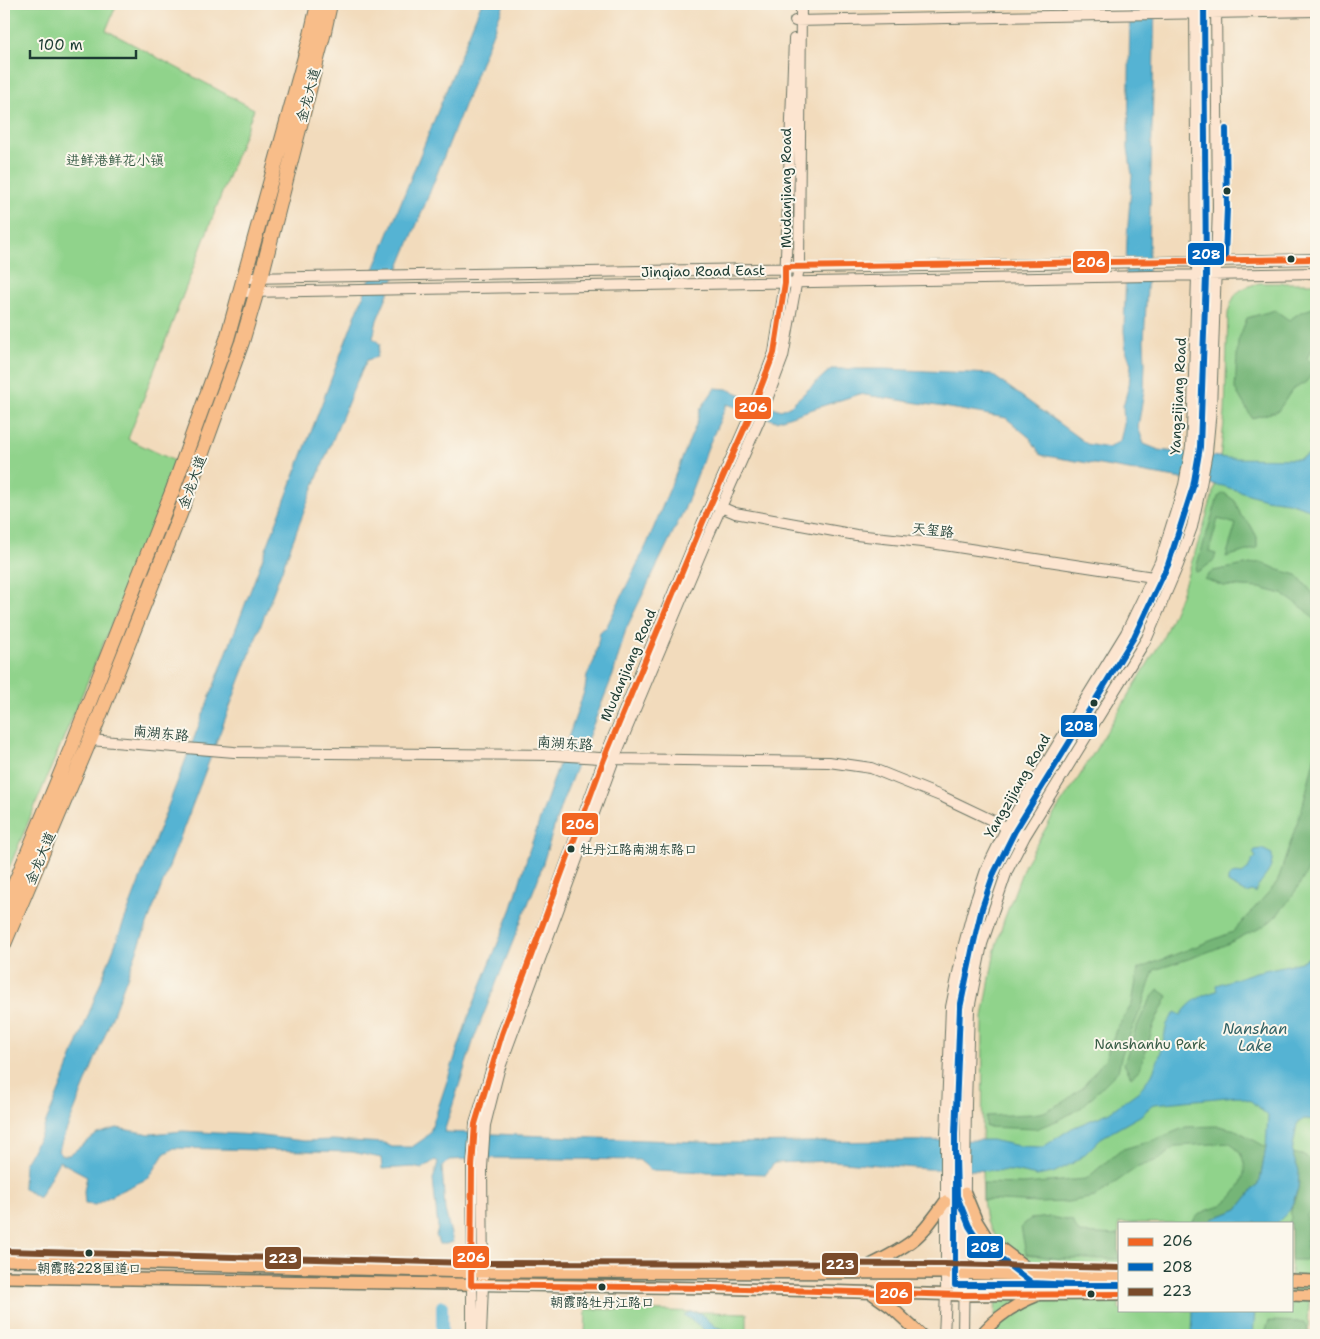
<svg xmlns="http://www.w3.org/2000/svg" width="1320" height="1339" font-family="'Shantell Sans','LXGW WenKai TC',sans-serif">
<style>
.green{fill:#90d38b;stroke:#588860;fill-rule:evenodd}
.forest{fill:#74b577;stroke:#4a7956}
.water{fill:#54b3d3;stroke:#3a7884}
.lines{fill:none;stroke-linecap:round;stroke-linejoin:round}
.river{stroke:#54b3d3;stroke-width:12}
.secondary-casing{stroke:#697464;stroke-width:12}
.primary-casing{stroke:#697464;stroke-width:14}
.highway-casing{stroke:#697464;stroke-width:16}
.secondary{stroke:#fce5d0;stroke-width:10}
.primary{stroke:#f8bd89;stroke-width:11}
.highway{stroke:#f8bd89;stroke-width:14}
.bus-1-casing{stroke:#fbf7ec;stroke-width:10}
.bus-2-casing{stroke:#fbf7ec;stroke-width:10}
.bus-3-casing{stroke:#fbf7ec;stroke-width:10}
.bus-1{stroke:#f26522;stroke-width:6}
.bus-2{stroke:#0065bd;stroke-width:6}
.bus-3{stroke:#7a4b2a;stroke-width:6}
.bus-dot{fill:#1f3d34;stroke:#fbf7ec;stroke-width:2}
.labels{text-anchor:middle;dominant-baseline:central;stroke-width:4;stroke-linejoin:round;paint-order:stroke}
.bus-label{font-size:13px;fill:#1f3d34;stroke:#fbf7ec}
.street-label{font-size:14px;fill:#1f3d34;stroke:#fbf7ec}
.park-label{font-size:14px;fill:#365b45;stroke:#fbf7ec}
.water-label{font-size:15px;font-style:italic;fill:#2f6064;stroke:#fbf7ec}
.line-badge{stroke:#fbf7ec;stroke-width:2}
.badge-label{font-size:14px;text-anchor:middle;font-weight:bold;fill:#fff}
</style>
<rect width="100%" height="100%" fill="#fbf7ec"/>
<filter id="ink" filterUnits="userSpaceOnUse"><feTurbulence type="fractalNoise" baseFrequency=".02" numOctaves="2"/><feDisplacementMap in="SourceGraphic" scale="10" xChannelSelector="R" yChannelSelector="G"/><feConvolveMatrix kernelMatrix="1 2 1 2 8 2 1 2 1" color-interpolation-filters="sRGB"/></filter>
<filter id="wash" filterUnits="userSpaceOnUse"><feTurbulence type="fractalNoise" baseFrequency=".0096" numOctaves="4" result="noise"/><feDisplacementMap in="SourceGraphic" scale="20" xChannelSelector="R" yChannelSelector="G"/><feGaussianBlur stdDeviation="1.12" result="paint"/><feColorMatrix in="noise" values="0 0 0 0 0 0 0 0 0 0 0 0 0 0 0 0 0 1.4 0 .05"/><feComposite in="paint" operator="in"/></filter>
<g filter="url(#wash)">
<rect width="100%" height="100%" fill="#f2dbbc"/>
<path class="green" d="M4,4H117L106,30L254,109L128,439L179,463C122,602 62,740 4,880Z
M1259,283H1316V1261H1311L1308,1328L1310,1335H995L996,1237L986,1221L983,1200L982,1171L983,1017L995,950L1004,920L1025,864L1054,814L1079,777L1162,640L1180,597L1203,528L1216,483L1220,458L1225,413L1228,313C1234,292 1238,289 1259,283ZM1119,1223H1291V1310H1119Z
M586,1309L747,1313V1335H585Z"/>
<path class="forest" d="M1316,307V344L1313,347L1307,358L1315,370L1306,382L1292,390L1278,411L1252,418L1235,389L1238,341L1247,318L1275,310L1289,320L1301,312Z
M1224,493L1235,501L1241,516L1250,524L1257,537V548L1226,557L1236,524L1218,519L1209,552L1216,554L1213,562L1197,572L1195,571L1218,497Z
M1261,562L1279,570L1297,575L1312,592L1316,609V621L1306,610L1282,594L1260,588L1224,586L1204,579L1213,571Z
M1316,751V854C1308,873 1284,912 1268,923C1262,928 1254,931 1247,934C1218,950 1186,960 1154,970L1142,1006L1122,1054L1118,1071L1082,1107L1061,1119L1036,1129L986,1127V1116L1033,1114L1044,1112L1065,1101L1083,1087L1105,1059L1116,1030L1132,1004L1138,969L1233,932L1277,883L1303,805Z
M1158,989L1168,996L1154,1024L1140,1069L1131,1077L1124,1064C1132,1038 1141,1010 1158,989Z
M1219,1126L1236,1130L1266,1147L1260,1181L1238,1209L1212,1219L1209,1223H1192C1199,1210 1210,1211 1221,1205C1237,1196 1251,1173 1241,1155C1239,1151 1234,1147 1231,1143L1176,1146L1160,1159L1136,1168L1095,1197L1068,1202L1038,1203L983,1200V1183L1023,1184L1086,1179L1120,1150L1154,1140L1186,1127Z
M1292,1153L1302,1155L1316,1163V1207L1307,1215L1306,1260H1291V1223H1287L1291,1219C1289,1207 1296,1200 1298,1188C1301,1175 1295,1166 1292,1153Z
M1050,1217L1072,1221L1079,1233L1119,1235V1259H1059L1026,1254L1021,1227L1030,1219Z
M1269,1321L1304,1322L1310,1335H1264Z"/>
<path class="water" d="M481,4H504L422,212L377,320L373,338L380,344L377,357L367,360L356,383L313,488L105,1035L58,1151L62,1155H69L97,1134L117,1128L150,1134L183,1131L254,1135L304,1141L332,1140L384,1143L392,1147H412L425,1138L430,1132L468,1018L512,908L529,851L585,689L587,675L594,661L600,633L607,626L647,544L697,422L700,410L715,388L727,389L781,410L791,405L831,369H884L991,374L1087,444L1108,448L1120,441L1124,424L1123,406L1129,385L1131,364L1126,350L1124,331L1127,237L1132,175L1128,148L1130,4H1155L1149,252L1144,341L1145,363L1144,391L1138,427L1144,444L1159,450L1227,458L1299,459L1310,454L1312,449L1309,444L1316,432V511L1288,502L1265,499L1223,486L1041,455L1030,438L1006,418L944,407L859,394L776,421L727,404L708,447L684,510L626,629L613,675L561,805L538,879L475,1036L444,1132L722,1143L991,1140L1019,1146L1043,1147L1072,1128L1108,1113L1139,1091L1152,1074L1160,1055L1167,1024L1175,1012L1181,1015C1190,1001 1202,995 1217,991L1216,985L1256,972L1301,962L1316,953V1120L1304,1119L1297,1124L1292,1153L1299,1171L1298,1188L1290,1210L1277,1223H1209L1212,1219L1238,1209L1260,1181L1266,1147L1268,1116L1251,1101L1237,1096L1154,1104L1140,1116L1101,1138L1085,1154L1073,1163L1053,1173L1037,1176L1013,1171L927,1169L832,1161L774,1163L766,1174L651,1170L639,1160L493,1158L449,1160L442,1167L445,1210L453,1242L446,1244H439L436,1235L438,1228L433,1180L438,1162L435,1160L422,1169L412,1167L382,1169L381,1158L352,1152L174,1148L164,1154L149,1178L116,1193L95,1205L85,1204L84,1191L87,1176L59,1161L39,1198L23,1188L24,1164L40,1137L63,1081L356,314Z
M1262,849L1272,854C1274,874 1261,876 1255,893L1252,891L1246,893L1228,883C1227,874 1234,872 1242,874C1250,870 1249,862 1256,857L1253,853L1255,850Z
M1193,1310H1255L1253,1335H1192Z
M690,1312L700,1313L716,1327L734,1332L735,1335H711L684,1315Z"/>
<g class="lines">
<path class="river" d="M442,1335V1306"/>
</g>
</g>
<g filter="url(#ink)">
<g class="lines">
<g class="secondary-casing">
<path id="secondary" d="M795,21L1316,11
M245,278L1316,259
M241,292L1316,273
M716,505L735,513L856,535L931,543L1153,577
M90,740L234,752L555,755L614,759L829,762L871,768L943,797L1025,836
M472,1335V1167L475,1124L502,1034L520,989L604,759L702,524L749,418L774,353L785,283L794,39
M481,1335L483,1285L482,1168L485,1125L499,1070L614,759L703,548L759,421L783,357L799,268L801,4
M944,1335L946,1294V1135L951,1007L964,944L974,906L986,870L1007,827L1126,633L1160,562L1184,485L1191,447L1193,407L1197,276L1195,4
M963,1335L966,1104L969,1009L982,944L1007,871L1025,836L1147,638L1178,565L1192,527L1201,485L1207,452L1211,409L1218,208L1216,4"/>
</g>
<g class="primary-casing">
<path id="primary" d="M965,1193L977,1222L987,1238L1036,1275
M4,1260L471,1272L945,1273L1119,1277
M856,1272C874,1263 895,1254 912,1241C925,1231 935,1216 945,1202
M4,1277L711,1288L963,1295L1119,1294
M1291,1280L1316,1281
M870,1292L891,1307L921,1335
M1291,1295L1316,1296
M981,1335C995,1318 1016,1304 1036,1296"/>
</g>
<g class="highway-casing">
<path id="highway" d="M4,910L70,751L172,492L227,339L311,35L318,4
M4,944L90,740L180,514L242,342L261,277L323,36L330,4"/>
</g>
<use href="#secondary" class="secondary"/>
<use href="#primary" class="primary"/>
<use href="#highway" class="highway"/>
<g class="bus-1-casing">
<path id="bus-1" d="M1119,1294L963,1295L711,1288L471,1285L472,1167L475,1124L502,1034L604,759L702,524L749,418L774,353L785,283V267L1316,259"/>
</g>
<g class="bus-2-casing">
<path id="bus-2" d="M1225,256L1227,208L1226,129
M956,1156L957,1196L969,1226L981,1244L1032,1283L1072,1285
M1119,1285H955V1135L960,1008L973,946L982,908L994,873L1015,831L1134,637L1168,565L1193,487L1200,447L1206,276L1204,4"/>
</g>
<g class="bus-3-casing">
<path id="bus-3" d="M4,1251L471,1263L945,1264L1119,1268"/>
</g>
<use href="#bus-1" class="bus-1"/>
<use href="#bus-2" class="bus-2"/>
<use href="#bus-3" class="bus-3"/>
</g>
</g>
<g class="bus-dot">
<circle cx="1227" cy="191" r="4.5"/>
<circle cx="1291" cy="259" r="4.5"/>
<circle cx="1094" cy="703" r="4.5"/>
<circle cx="571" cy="849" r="4.5"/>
<circle cx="89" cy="1253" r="4.5"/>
<circle cx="602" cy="1287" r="4.5"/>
<circle cx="1091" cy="1294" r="4.5"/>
</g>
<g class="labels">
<g class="bus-label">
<text x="580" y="849" text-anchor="start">牡丹江路南湖东路口</text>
<text x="89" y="1268">朝霞路228国道口</text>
<text x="602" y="1302">朝霞路牡丹江路口</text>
</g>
<g class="street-label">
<text transform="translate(308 95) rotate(-75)">金龙大道</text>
<text transform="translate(786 188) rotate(-90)">Mudanjiang Road</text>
<text transform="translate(703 271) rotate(-1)">Jinqiao Road East</text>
<text transform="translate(1178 396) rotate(-87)">Yangzijiang Road</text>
<text transform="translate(192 482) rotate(-70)">金龙大道</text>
<text transform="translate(933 530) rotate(6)">天玺路</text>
<text transform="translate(628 665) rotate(-67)">Mudanjiang Road</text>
<text transform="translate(161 733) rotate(5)">南湖东路</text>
<text transform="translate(565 743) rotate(3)">南湖东路</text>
<text transform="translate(1017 786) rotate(-60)">Yangzijiang Road</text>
<text transform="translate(40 858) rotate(-67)">金龙大道</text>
</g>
<g class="park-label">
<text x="115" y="160">进鲜港鲜花小镇</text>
<text x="1150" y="1044">Nanshanhu Park</text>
</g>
<g class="water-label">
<text x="1255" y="1029">Nanshan<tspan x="1255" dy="17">Lake</tspan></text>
</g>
</g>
<g class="line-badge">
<rect x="1187" y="242" width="38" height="24" rx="5" fill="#0065bd"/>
<rect x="1072" y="250" width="38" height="24" rx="5" fill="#f26522"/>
<rect x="734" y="396" width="38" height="24" rx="5" fill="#f26522"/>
<rect x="1060" y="714" width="38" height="24" rx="5" fill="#0065bd"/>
<rect x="561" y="812" width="38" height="24" rx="5" fill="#f26522"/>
<rect x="966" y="1235" width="38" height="24" rx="5" fill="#0065bd"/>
<rect x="452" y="1245" width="38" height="24" rx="5" fill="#f26522"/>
<rect x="264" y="1246" width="38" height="24" rx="5" fill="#7a4b2a"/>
<rect x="821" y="1252" width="38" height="24" rx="5" fill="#7a4b2a"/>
<rect x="875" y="1281" width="38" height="24" rx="5" fill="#f26522"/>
</g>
<g class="badge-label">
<text x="1206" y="259">208</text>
<text x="1091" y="267">206</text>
<text x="753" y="412">206</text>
<text x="1079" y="731">208</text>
<text x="580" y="829">206</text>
<text x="985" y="1252">208</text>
<text x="471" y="1262">206</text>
<text x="283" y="1263">223</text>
<text x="840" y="1269">223</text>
<text x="894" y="1298">206</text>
</g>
<rect width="1320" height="1339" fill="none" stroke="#fbf7ec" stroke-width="20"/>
<rect x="1118" y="1222" width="175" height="90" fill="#fbf7ec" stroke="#a3ada2"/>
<rect x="1128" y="1238" width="25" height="8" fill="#f26522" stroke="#a3ada2"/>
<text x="1162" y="1246" font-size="15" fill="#1f3d34">206</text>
<rect x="1128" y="1263" width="25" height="8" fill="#0065bd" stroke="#a3ada2"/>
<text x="1162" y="1272" font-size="15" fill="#1f3d34">208</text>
<rect x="1128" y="1288" width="25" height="8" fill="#7a4b2a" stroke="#a3ada2"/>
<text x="1162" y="1296" font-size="15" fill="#1f3d34">223</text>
<path d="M30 50v8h106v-8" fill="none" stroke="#1f3d34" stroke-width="2.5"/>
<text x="38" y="50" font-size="15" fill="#1f3d34" stroke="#fbf7ec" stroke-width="4" paint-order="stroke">100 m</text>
</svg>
